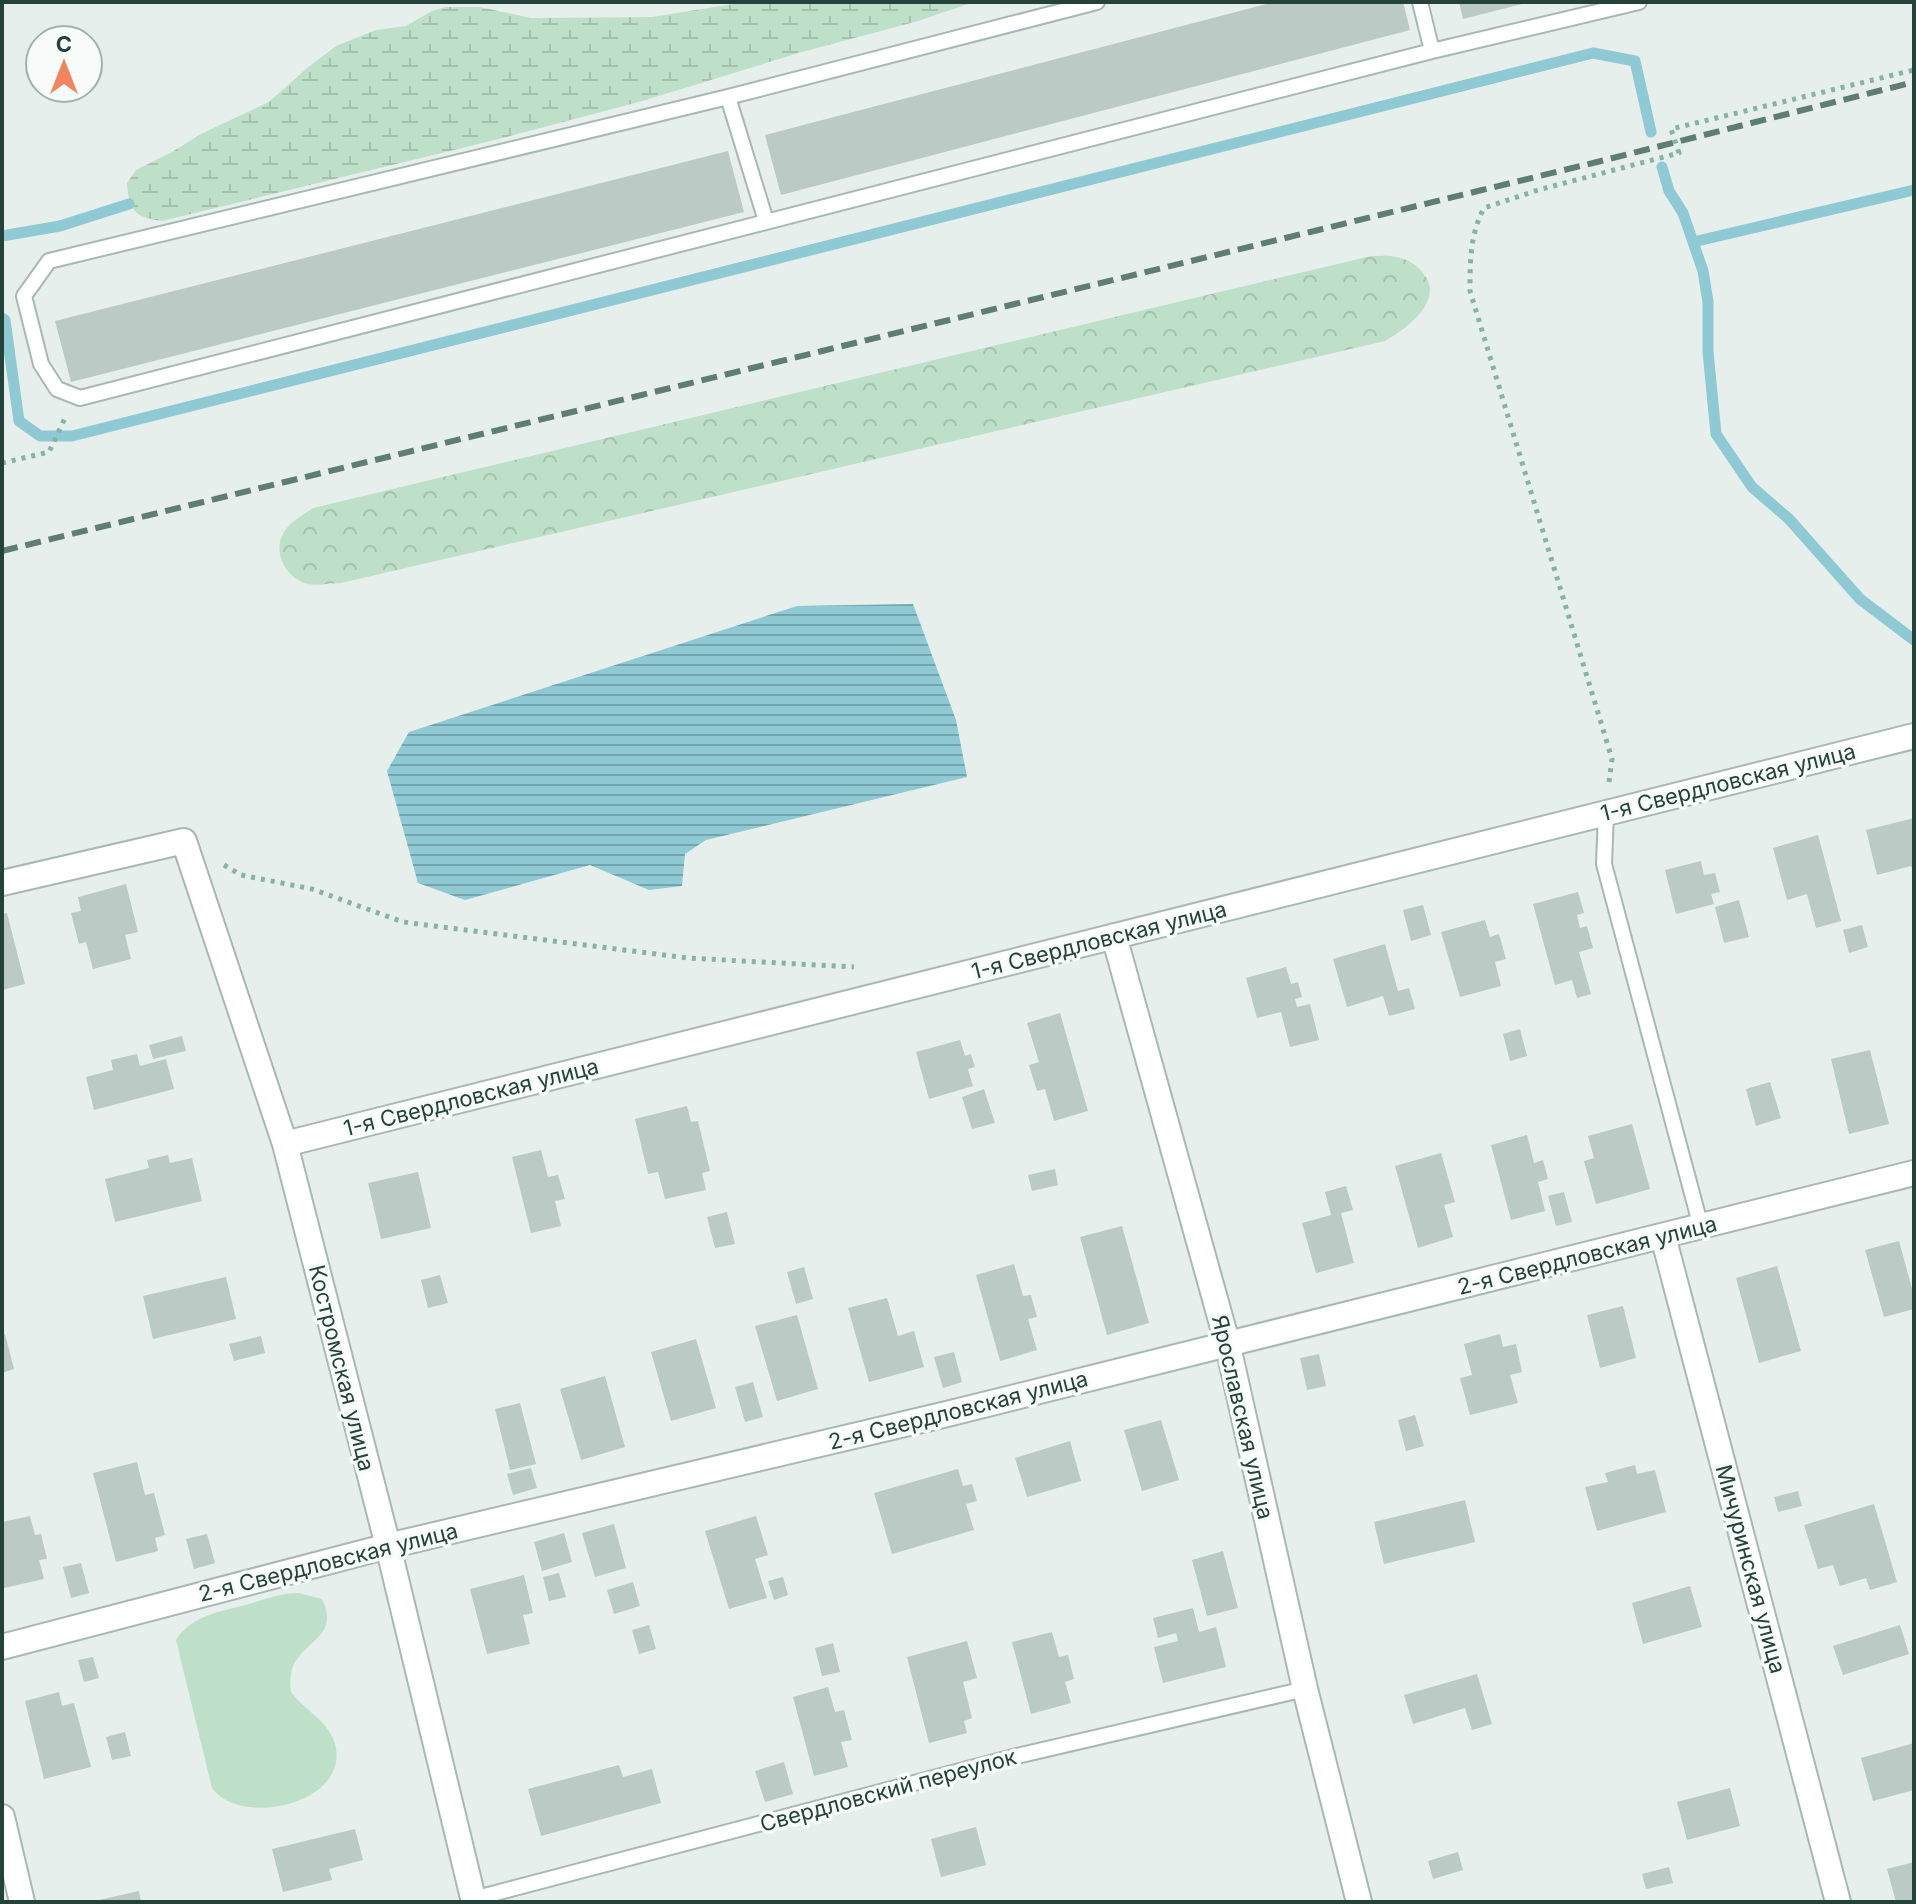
<svg xmlns="http://www.w3.org/2000/svg" width="1916" height="1904" font-family="Inter,sans-serif">
<style>
.green{fill:#bfe0c8}
.forest{fill:url(#forest-crowns)}
.wetland{fill:url(#wetland-marsh)}
.water{fill:url(#water-rules)}
.lines{fill:none;stroke-linecap:round;stroke-linejoin:round}
.stream{stroke:#8ec9d4;stroke-width:11}
.building{fill:#bbcac4}
.lane-casing{stroke:#a8b8b2;stroke-width:18}
.street-casing{stroke:#a8b8b2;stroke-width:28}
.path{stroke:#86b3a5;stroke-width:5;stroke-dasharray:4 6;stroke-linecap:butt}
.lane{stroke:#fff;stroke-width:14}
.street{stroke:#fff;stroke-width:24}
.rail{stroke:#5f7d75;stroke-width:6;stroke-dasharray:16 8;stroke-linecap:butt}
.labels{text-anchor:middle;dominant-baseline:central;stroke-width:7;stroke-linejoin:round;paint-order:stroke}
.street-label{font-size:22px;fill:#24423a;stroke:#f7fbf9}
</style>
<defs>
<pattern id="forest-crowns" width="20" height="18" patternUnits="userSpaceOnUse" patternTransform="scale(2)"><rect width="20" height="18" fill="#bfe0c8"/><path d="M2 6a3 3 0 1 1 6 0M12 15a3 3 0 1 1 6 0" fill="none" stroke="#a4c1ad"/></pattern>
<pattern id="wetland-marsh" width="20" height="14" patternUnits="userSpaceOnUse" patternTransform="scale(2)"><rect width="20" height="14" fill="#bfe0c8"/><path d="M1 5h8M5 5V1M11 12h8M15 12V8" fill="none" stroke="#a4c1ad"/></pattern>
<pattern id="water-rules" width="6" height="5" patternUnits="userSpaceOnUse" patternTransform="scale(2)"><rect width="6" height="5" fill="#8ec9d4"/><path d="M0 2.5h6" fill="none" stroke="#74a5ad"/></pattern>
</defs>
<rect width="100%" height="100%" fill="#e6efeb"/>
<path class="green" d="M299,1593L322,1599C340,1636 305,1640 293,1666C290,1674 290,1683 291,1692C304,1710 329,1721 335,1744C351,1804 240,1828 212,1788L176,1640C191,1615 223,1611 249,1604C267,1599 280,1593 299,1593Z"/>
<path class="forest" d="M1371,256C1379,256 1388,255 1396,257C1407,259 1416,264 1423,273C1446,300 1406,329 1385,341L341,583C330,583 318,586 308,584C284,578 270,548 287,528C293,520 305,514 313,508Z"/>
<path class="wetland" d="M746,2H974L918,21L802,52L639,102L495,140L162,221C134,217 129,211 127,183L136,170L172,152L201,134L269,102L306,69L336,46L376,30L406,26L432,11L446,7H480L531,18L652,17Z"/>
<path class="water" d="M913,604L956,720L967,777L706,840L685,854L682,886L649,890L590,865L465,900L418,883L387,771L409,732L797,606Z"/>
<g class="lines">
<path class="stream" d="M1662,167L1669,191L1683,213L1703,271L1708,302V352L1716,434L1752,487L1789,519L1860,599L1914,640
M2,236L60,226L129,204
M1693,242L1914,190
M2,318L5,320L19,421L40,436H72L1593,53L1635,61L1651,132"/>
</g>
<path class="building" d="M1274,2H1403L1410,30L781,195L765,135Z
M1459,2H1525L1526,3L1463,19Z
M728,151L744,212L71,382L55,321Z
M1914,818V872L1911,866L1877,875L1866,830Z
M1818,835L1841,921L1816,928L1807,894L1787,900L1773,848Z
M1701,861L1704,875L1715,873L1720,892L1711,894L1714,904L1676,914L1665,870Z
M126,884L138,932L125,935L131,959L93,969L86,942L79,944L71,913L81,911L78,897Z
M1578,892L1584,913L1577,915L1580,928L1587,926L1593,948L1579,952L1591,994L1577,998L1572,980L1555,985L1533,904Z
M1739,900L1749,937L1724,943L1715,907Z
M1423,905L1431,935L1411,941L1403,910Z
M7,913L25,984L2,990V914Z
M1485,920L1490,937L1499,934L1506,959L1495,962L1501,986L1460,997L1441,932Z
M1862,925L1868,947L1849,953L1843,930Z
M1385,944L1398,991L1409,988L1415,1009L1389,1016L1383,996L1347,1007L1333,959Z
M1286,967L1291,984L1298,982L1302,997L1295,999L1297,1007L1310,1004L1319,1040L1290,1047L1281,1012L1257,1018L1246,978Z
M1060,1013L1088,1111L1054,1121L1045,1089L1037,1091L1029,1065L1039,1062L1027,1023Z
M1520,1029L1527,1056L1510,1061L1503,1034Z
M182,1036L186,1051L153,1059L149,1045Z
M960,1040L965,1056L971,1054L975,1067L968,1069L973,1086L929,1099L916,1052Z
M1870,1050L1889,1124L1849,1134L1831,1059Z
M137,1054L140,1066L166,1059L174,1089L94,1110L86,1077L113,1070L111,1060Z
M1770,1082L1781,1118L1756,1126L1746,1089Z
M984,1089L995,1123L972,1129L962,1097Z
M687,1106L691,1122L698,1121L710,1171L702,1173L706,1190L665,1199L658,1172L648,1174L635,1119Z
M1632,1124L1650,1189L1596,1204L1584,1161L1594,1158L1588,1136Z
M1527,1135L1534,1163L1543,1160L1548,1179L1538,1182L1545,1211L1511,1220L1491,1145Z
M541,1150L548,1177L558,1175L565,1199L555,1201L561,1226L531,1233L512,1157Z
M1441,1153L1455,1202L1444,1205L1453,1237L1418,1248L1395,1166Z
M168,1155L170,1163L192,1158L202,1201L115,1222L105,1179L149,1168L147,1160Z
M1055,1169L1058,1185L1032,1191L1028,1175Z
M418,1172L431,1228L381,1239L368,1183Z
M1346,1186L1353,1210L1341,1213L1354,1263L1316,1273L1302,1223L1331,1215L1325,1192Z
M1564,1192L1572,1222L1556,1226L1548,1196Z
M727,1212L735,1244L715,1248L707,1217Z
M1122,1226L1149,1323L1107,1335L1080,1237Z
M1899,1241L1914,1296V1309L1884,1317L1865,1250Z
M1014,1264L1023,1296L1031,1295L1037,1317L1028,1319L1037,1350L1000,1361L976,1275Z
M1777,1266L1801,1351L1759,1363L1736,1278Z
M804,1267L813,1299L796,1304L787,1272Z
M440,1275L448,1303L428,1308L421,1280Z
M226,1277L236,1319L153,1339L143,1296Z
M887,1298L898,1336L914,1331L924,1367L869,1382L848,1308Z
M1623,1306L1636,1358L1600,1368L1587,1315Z
M797,1315L818,1389L777,1401L755,1326Z
M5,1334L14,1369L2,1373V1335Z
M1500,1334L1503,1347L1516,1344L1522,1372L1510,1375L1518,1403L1470,1415L1460,1378L1472,1375L1464,1344Z
M261,1336L265,1353L234,1361L229,1344Z
M696,1339L716,1408L671,1421L651,1352Z
M954,1352L962,1382L943,1388L934,1357Z
M1319,1354L1326,1386L1307,1390L1300,1358Z
M605,1376L625,1447L581,1460L560,1389Z
M753,1382L763,1417L745,1422L735,1387Z
M520,1403L536,1464L510,1470L495,1409Z
M1415,1415L1424,1446L1406,1451L1398,1420Z
M1161,1420L1179,1480L1142,1491L1124,1430Z
M1070,1441L1081,1481L1027,1497L1015,1458Z
M137,1462L145,1495L154,1493L165,1535L155,1538L158,1551L116,1562L93,1473Z
M1635,1465L1637,1474L1655,1470L1666,1512L1597,1531L1585,1487L1608,1482L1605,1473Z
M531,1468L537,1488L513,1495L507,1474Z
M958,1469L963,1486L972,1484L977,1501L966,1504L974,1530L892,1554L874,1493Z
M1798,1491L1802,1506L1778,1512L1774,1497Z
M1465,1500L1475,1542L1384,1564L1374,1522Z
M1874,1504L1897,1582L1870,1590L1866,1578L1840,1586L1833,1565L1818,1569L1804,1525Z
M30,1516L35,1535L41,1534L47,1559L39,1560L44,1579L4,1588L2,1522Z
M756,1516L768,1555L755,1559L767,1598L729,1609L705,1531Z
M614,1524L626,1568L595,1577L582,1533Z
M564,1533L572,1562L542,1571L534,1542Z
M207,1534L215,1563L194,1569L186,1539Z
M1223,1551L1238,1608L1207,1616L1192,1560Z
M81,1563L89,1593L71,1598L63,1567Z
M559,1573L566,1597L549,1601L543,1577Z
M524,1575L533,1613L523,1615L530,1644L487,1654L470,1589Z
M783,1577L788,1595L774,1600L768,1581Z
M633,1582L640,1606L614,1614L607,1590Z
M1690,1586L1702,1627L1643,1644L1632,1603Z
M1193,1608L1199,1632L1216,1627L1226,1667L1163,1683L1154,1647L1178,1641L1176,1633L1158,1638L1153,1618Z
M649,1625L656,1649L639,1654L632,1630Z
M1900,1625L1909,1654L1843,1675L1833,1646Z
M1052,1632L1059,1657L1068,1655L1074,1679L1065,1682L1071,1703L1031,1714L1012,1642Z
M967,1641L977,1678L963,1682L972,1718L964,1721L967,1733L929,1743L907,1657Z
M833,1643L840,1672L822,1676L815,1648Z
M93,1657L99,1678L84,1682L78,1660Z
M1477,1674L1492,1724L1472,1730L1465,1708L1413,1724L1404,1695Z
M828,1687L835,1712L844,1710L852,1740L841,1742L848,1767L814,1776L793,1697Z
M59,1692L62,1706L74,1703L91,1767L44,1779L25,1701Z
M125,1732L131,1756L112,1760L106,1737Z
M1914,1743V1790L1873,1801L1861,1758Z
M784,1762L793,1794L765,1802L755,1771Z
M619,1765L623,1777L652,1769L661,1803L541,1836L528,1789Z
M1730,1788L1740,1826L1687,1840L1677,1802Z
M976,1827L986,1865L941,1877L931,1839Z
M355,1829L363,1860L329,1869L332,1880L283,1892L272,1849Z
M1458,1852L1463,1870L1433,1879L1428,1861Z
M1914,1862V1902H1896L1887,1869Z
M1669,1867L1673,1883L1646,1889L1642,1874Z
M139,1891L141,1902H95V1901Z"/>
<g class="lines">
<g class="lane-casing">
<path id="lane" d="M1097,2L728,97L49,261L24,296L41,364L57,389L80,398L1432,51L1639,2
M1420,2L1432,51
M728,97L766,221
M1606,813L1604,864L1701,1227
M473,1899L1017,1756L1305,1689"/>
</g>
<g class="street-casing">
<path id="street" d="M2,883L184,841L285,1144L388,1546L474,1902
M1114,936L1227,1342L1305,1689L1359,1902
M285,1144L1914,736
M1663,1236L1838,1902
M2,1647L388,1546L947,1414L1914,1173
M2,1817L22,1902"/>
</g>
<path class="path" d="M2,463L49,452L65,418
M1609,782L1612,759L1470,291C1470,262 1470,234 1484,208L1538,190L1679,153L1671,129L1914,70
M224,865L241,875L312,889L403,922L687,958L854,967"/>
<use href="#lane" class="lane"/>
<use href="#street" class="street"/>
<path class="rail" d="M2,551L1597,162L1914,82"/>
</g>
<g class="labels">
<g class="street-label">
<text transform="translate(1728 782) rotate(-14)">1-я Свердловская улица</text>
<text transform="translate(1099 940) rotate(-14)">1-я Свердловская улица</text>
<text transform="translate(471 1097) rotate(-14)">1-я Свердловская улица</text>
<text transform="translate(1587 1255) rotate(-14)">2-я Свердловская улица</text>
<text transform="translate(342 1368) rotate(76)">Костромская улица</text>
<text transform="translate(958 1410) rotate(-14)">2-я Свердловская улица</text>
<text transform="translate(1243 1417) rotate(77)">Ярославская улица</text>
<text transform="translate(328 1562) rotate(-14)">2-я Свердловская улица</text>
<text transform="translate(1751 1569) rotate(75)">Мичуринская улица</text>
<text transform="translate(888 1790) rotate(-15)">Свердловский переулок</text>
</g>
</g>
<rect width="1916" height="1904" fill="none" stroke="#24423a" stroke-width="8"/>
<g transform="translate(64 64)"><circle r="38" fill="#f7fbf9" stroke="#a3b1ad" stroke-width="2"/>
<path d="M0-6L14 30L0 20L-14 30Z" fill="#f4845f"/>
<text y="-12" font-size="22" font-weight="bold" text-anchor="middle" fill="#24423a">С</text>
</g>
</svg>
